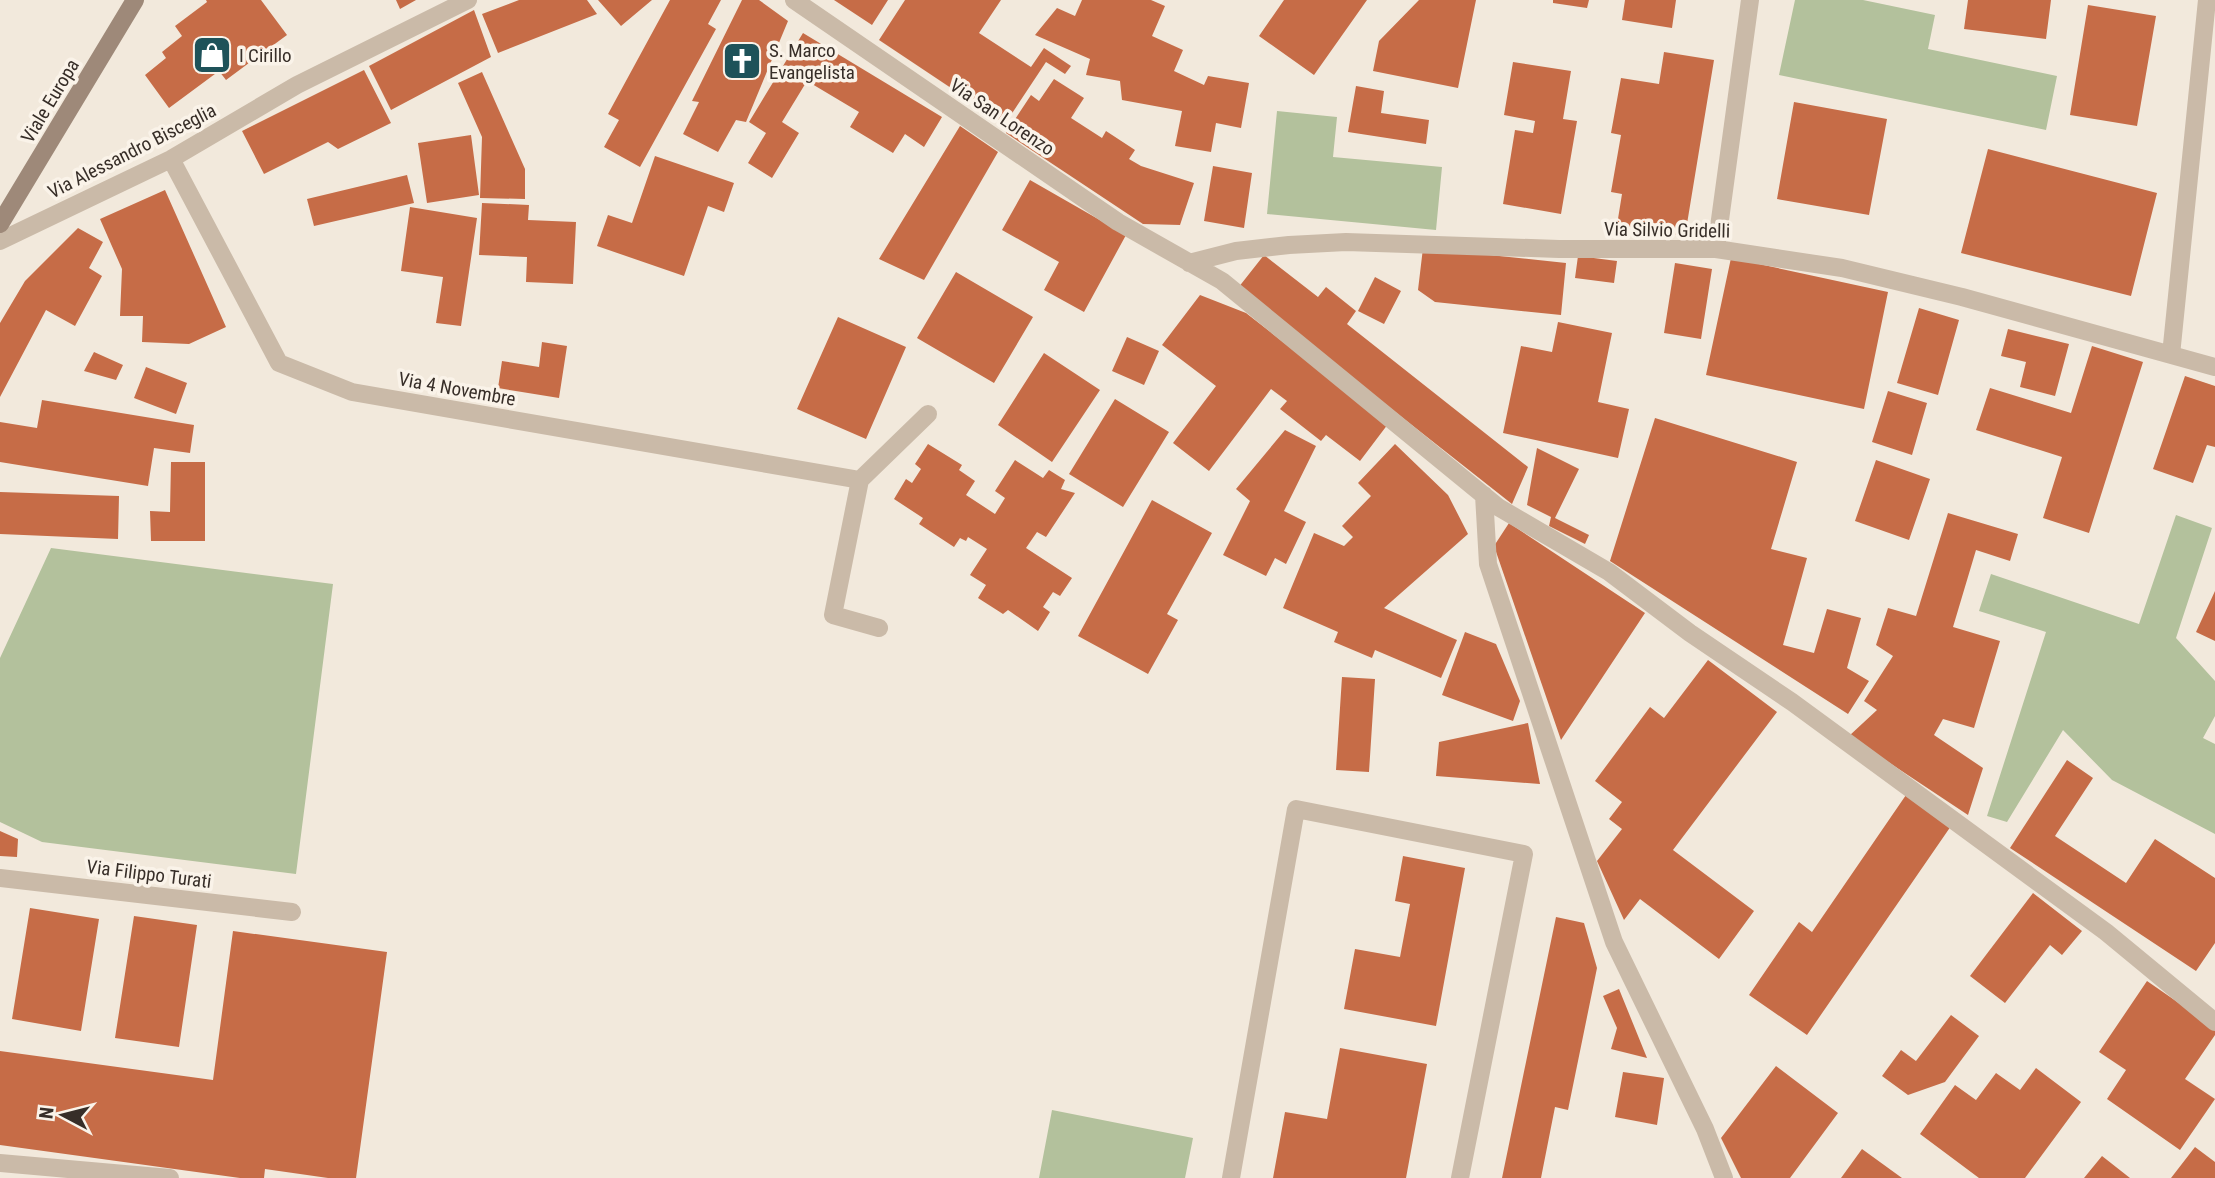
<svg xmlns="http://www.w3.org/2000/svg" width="2215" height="1178" font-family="'Roboto Condensed',sans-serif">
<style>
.green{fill:#b3c19c}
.building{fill:#c66c47}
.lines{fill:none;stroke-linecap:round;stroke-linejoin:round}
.lane{stroke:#cabaa8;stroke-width:18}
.street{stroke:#cabaa8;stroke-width:18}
.secondary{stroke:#9e8979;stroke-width:18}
.labels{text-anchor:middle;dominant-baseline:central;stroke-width:7;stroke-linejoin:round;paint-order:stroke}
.poi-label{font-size:19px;fill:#372e28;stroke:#faf3e9;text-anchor:start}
.street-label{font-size:19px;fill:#372e28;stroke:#faf3e9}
</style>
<rect width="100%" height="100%" fill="#f2e9dc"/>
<path class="green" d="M1795,0H1863L1935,15L1928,49L2057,76L2046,130L1779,75Z
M1277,111L1337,117L1333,157L1442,167L1436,230L1267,214Z
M2176,515L2212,528L2176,638L2215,681V716L2203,738L2215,744V834L2112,780L2063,730L2007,822L1987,816L2046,632L1979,611L1991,574L2139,624Z
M51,548L333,584L296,874L42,842L0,822V658Z
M1052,1110L1193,1138L1185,1178H1039Z"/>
<path class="building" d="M206,0H261L287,35L226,80L219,71L169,108L145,75L166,58L162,52L182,36L175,26L207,2Z
M396,0H416L400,9Z
M519,0H587L597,14L498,53L482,14Z
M598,0H652L621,26Z
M670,0H721L708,24L716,29L640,167L604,147L619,120L608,114Z
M742,0H759L788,21L746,122L736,120L718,152L683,134L699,102L692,101Z
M834,0H888L872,25Z
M905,0H1001L979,33L1031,67L1044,48L1071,66L1065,74L1046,62L1005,124L879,40Z
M1082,0H1151L1165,6L1152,36L1183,50L1174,71L1204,85L1208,76L1249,83L1241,128L1216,123L1211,152L1175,146L1182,111L1122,100L1120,81L1086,75L1090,59L1035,35L1057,8L1075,16Z
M1284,0H1367L1314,75L1259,36Z
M1419,0H1476L1458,88L1373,71L1379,41Z
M1553,0H1589L1587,8L1553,3Z
M1625,0H1676L1672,28L1622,20Z
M1968,0H2051L2046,39L1964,29Z
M2088,5L2156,16L2137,126L2070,115Z
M474,10L491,57L391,110L369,66Z
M803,33L942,117L924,147L905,134L893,153L850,127L859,112L807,81L782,122L799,133L772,178L748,163L766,133L749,122Z
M1664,52L1714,60L1685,236L1617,225L1622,194L1611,192L1621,135L1611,133L1621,78L1659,84Z
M1513,62L1571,71L1563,119L1577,121L1561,214L1503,204L1515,130L1533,133L1535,121L1504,115Z
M364,70L391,123L338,149L328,142L264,174L242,131Z
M482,72L525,169V199L480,198L482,137L458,83Z
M1054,79L1084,98L1071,118L1102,138L1106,131L1135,150L1129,159L1141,166L1194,183L1180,225L1143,224L1006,133L1031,95L1039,101Z
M1356,86L1384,91L1381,113L1429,120L1426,144L1348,132Z
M1794,102L1887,119L1869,215L1777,199Z
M960,126L998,152L924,280L879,259Z
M471,135L479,195L427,203L418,143Z
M1988,149L2157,193L2131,296L1961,253Z
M655,156L734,183L724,212L708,206L684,276L597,246L608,215L632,223Z
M1213,166L1252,173L1244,228L1204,221Z
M407,175L414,203L314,226L307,199Z
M1030,180L1126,235L1084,312L1044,290L1059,262L1002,230Z
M165,190L226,327L189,344L142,342L143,316H120L122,269L100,219Z
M482,203L529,205L528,220L576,222L573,284L526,282L527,257L479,255Z
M410,207L477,218L461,326L436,323L443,277L401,271Z
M78,228L103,242L89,268L102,276L75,326L46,310L0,397V323L25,281Z
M1423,248L1566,263L1561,315L1435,302L1418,290Z
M1264,255L1318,297L1326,287L1356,311L1347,324L1528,467L1512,504L1238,288Z
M1578,256L1617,261L1614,283L1575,278Z
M1731,258L1888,292L1864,409L1706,375Z
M1675,263L1712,269L1701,339L1664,333Z
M956,272L1033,317L994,383L917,338Z
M1375,277L1401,291L1384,324L1358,311Z
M1200,295L1246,313L1388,424L1360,461L1326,435L1321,441L1280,409L1287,401L1271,389L1209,471L1173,443L1216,386L1162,345Z
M1919,308L1959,320L1938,395L1897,383Z
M838,317L906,347L866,439L797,409Z
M1558,322L1612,333L1598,402L1629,409L1618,458L1503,433L1521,346L1552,352Z
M2008,329L2069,344L2055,396L2020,387L2026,362L2001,356Z
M1127,337L1159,351L1144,385L1112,371Z
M542,342L567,346L559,398L498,388L502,361L539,367Z
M2092,346L2143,362L2089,533L2043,518L2062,457L1976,430L1990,388L2071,413Z
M94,352L123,365L116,380L84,371Z
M1044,353L1100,390L1052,462L998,425Z
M146,367L187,383L176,414L134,398Z
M2185,376L2215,386V447L2207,445L2193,483L2153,469Z
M1888,391L1927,403L1912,455L1872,442Z
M1115,399L1169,432L1123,507L1069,474Z
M42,400L194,425L190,453L154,448L148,486L0,462V422L37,428Z
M1655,418L1797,462L1771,549L1807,558L1783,645L1814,653L1827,609L1861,618L1847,668L1869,681L1848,714L1610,561Z
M1285,430L1316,446L1284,511L1306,522L1286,564L1275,558L1266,576L1223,555L1250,501L1236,489Z
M928,444L962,465L959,470L975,481L966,495L995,514L1005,498L995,491L1015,460L1043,478L1049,470L1065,480L1061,489L1075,493L1046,537L1037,532L1026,548L1072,578L1060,596L1053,592L1043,607L1050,612L1038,631L1008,610L1003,614L978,598L986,585L970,575L987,549L968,537L966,541L960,538L954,547L919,524L923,518L894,499L906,479L912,483L921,469L915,464Z
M1395,444L1448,495L1468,534L1384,608L1457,640L1441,678L1375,650L1372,658L1334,642L1338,632L1283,608L1314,533L1344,546L1353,537L1342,526L1371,496L1358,483Z
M1537,448L1579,469L1555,518L1589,535L1585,544L1549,526L1551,517L1527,505Z
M1876,460L1930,479L1909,540L1855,521Z
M171,462H205V541H151L150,511L170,512Z
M0,492L119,496L118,539L0,534Z
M1152,500L1212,533L1167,614L1178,620L1148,674L1078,636Z
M1948,513L2018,534L2010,561L1976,550L1953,627L2000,641L1974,728L1943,719L1934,735L1983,768L1968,815L1849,736L1877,710L1864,701L1893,656L1876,645L1888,608L1916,616Z
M1509,523L1645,613L1561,740L1494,546Z
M2215,591V641L2196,632Z
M1465,632L1496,644L1520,701L1513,721L1442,695Z
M1708,660L1777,712L1673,850L1754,911L1719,959L1640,899L1624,920L1597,861L1622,829L1609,819L1622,802L1595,781L1650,707L1664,718Z
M1342,677L1375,679L1369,772L1336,770Z
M1528,723L1540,784L1436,776L1439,742Z
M2067,760L2093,778L2055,836L2126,883L2155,839L2215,878V943L2196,971L2010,848Z
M1906,795L1951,826L1807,1035L1749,995L1799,922L1812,932Z
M0,831L18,839L17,857L0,856Z
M1403,856L1465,868L1436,1026L1344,1009L1355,949L1400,957L1410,904L1395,901Z
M2033,893L2082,931L2062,955L2050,945L2005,1003L1970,976Z
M30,908L99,919L81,1031L12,1019Z
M134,916L197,925L179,1047L115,1038Z
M1556,917L1584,923L1597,968L1568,1110L1555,1107L1541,1178H1502Z
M233,931L387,952L356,1178H328L265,1169L264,1178H240L0,1145V1051L213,1080Z
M2147,981L2215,1028V1035L2185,1079L2215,1099L2180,1150L2107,1099L2126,1070L2099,1052Z
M1619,989L1647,1058L1611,1049L1617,1028L1603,996Z
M1951,1015L1979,1036L1945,1082L1908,1095L1882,1076L1901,1050L1916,1061Z
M1340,1048L1427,1064L1406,1178H1273L1285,1112L1327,1119Z
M1776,1066L1838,1113L1790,1178H1741L1721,1138Z
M2036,1068L2081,1102L2025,1178H1979L1920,1134L1955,1085L1976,1100L1996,1073L2020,1090Z
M1623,1072L1664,1078L1657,1125L1615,1117Z
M2195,1147L2215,1162V1178H2171Z
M1862,1149L1902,1178H1841Z
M2102,1156L2130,1178H2084Z"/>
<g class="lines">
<path class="lane" d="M0,1163L170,1178"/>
<path class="street" d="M794,0L1118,222L1222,281L1498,507L1609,572L1690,633L1792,702L2106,932L2215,1022
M171,159L279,363L352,392L860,480
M0,241L171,159L297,85L468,0
M1716,249L1750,0
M1189,263L1236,251L1289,245L1346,242L1559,249H1716L1842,268L1962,297L2215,367
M2171,355L2207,0
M1484,495L1488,564L1614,942L1705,1129L1724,1178
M879,628L833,615L860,480L928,414
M0,878L292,912
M1231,1178L1296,809L1524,854L1460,1178"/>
<path class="secondary" d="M0,224L135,0"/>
</g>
<defs>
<g id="shop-square" transform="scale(2.0125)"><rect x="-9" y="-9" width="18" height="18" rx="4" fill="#1e5259" stroke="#faf3e9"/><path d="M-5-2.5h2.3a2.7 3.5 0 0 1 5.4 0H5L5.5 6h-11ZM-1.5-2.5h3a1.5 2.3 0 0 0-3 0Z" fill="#fff"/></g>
<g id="church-square" transform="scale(2.0125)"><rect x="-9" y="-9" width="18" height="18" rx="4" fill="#1e5259" stroke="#faf3e9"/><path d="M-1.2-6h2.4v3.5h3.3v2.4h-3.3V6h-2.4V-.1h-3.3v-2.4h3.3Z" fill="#fff"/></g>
</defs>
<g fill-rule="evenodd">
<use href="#shop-square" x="212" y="55"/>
<use href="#church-square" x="742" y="61"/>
</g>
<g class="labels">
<g class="poi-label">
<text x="769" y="50">S. Marco<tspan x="769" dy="22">Evangelista</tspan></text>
<text x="239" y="55">I Cirillo</text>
</g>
<g class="street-label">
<text transform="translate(50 101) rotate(-59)">Viale Europa</text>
<text transform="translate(1002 117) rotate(34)">Via San Lorenzo</text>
<text transform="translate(132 151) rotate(-27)">Via Alessandro Bisceglia</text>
<text transform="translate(1667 230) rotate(1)">Via Silvio Gridelli</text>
<text transform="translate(457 389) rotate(10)">Via 4 Novembre</text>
<text transform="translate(149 874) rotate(7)">Via Filippo Turati</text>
</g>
</g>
<g transform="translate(63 1115) rotate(277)" stroke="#faf3e9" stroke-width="5" paint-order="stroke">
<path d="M0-5L12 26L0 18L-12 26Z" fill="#372e28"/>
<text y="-10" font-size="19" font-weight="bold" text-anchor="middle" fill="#372e28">N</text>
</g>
</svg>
